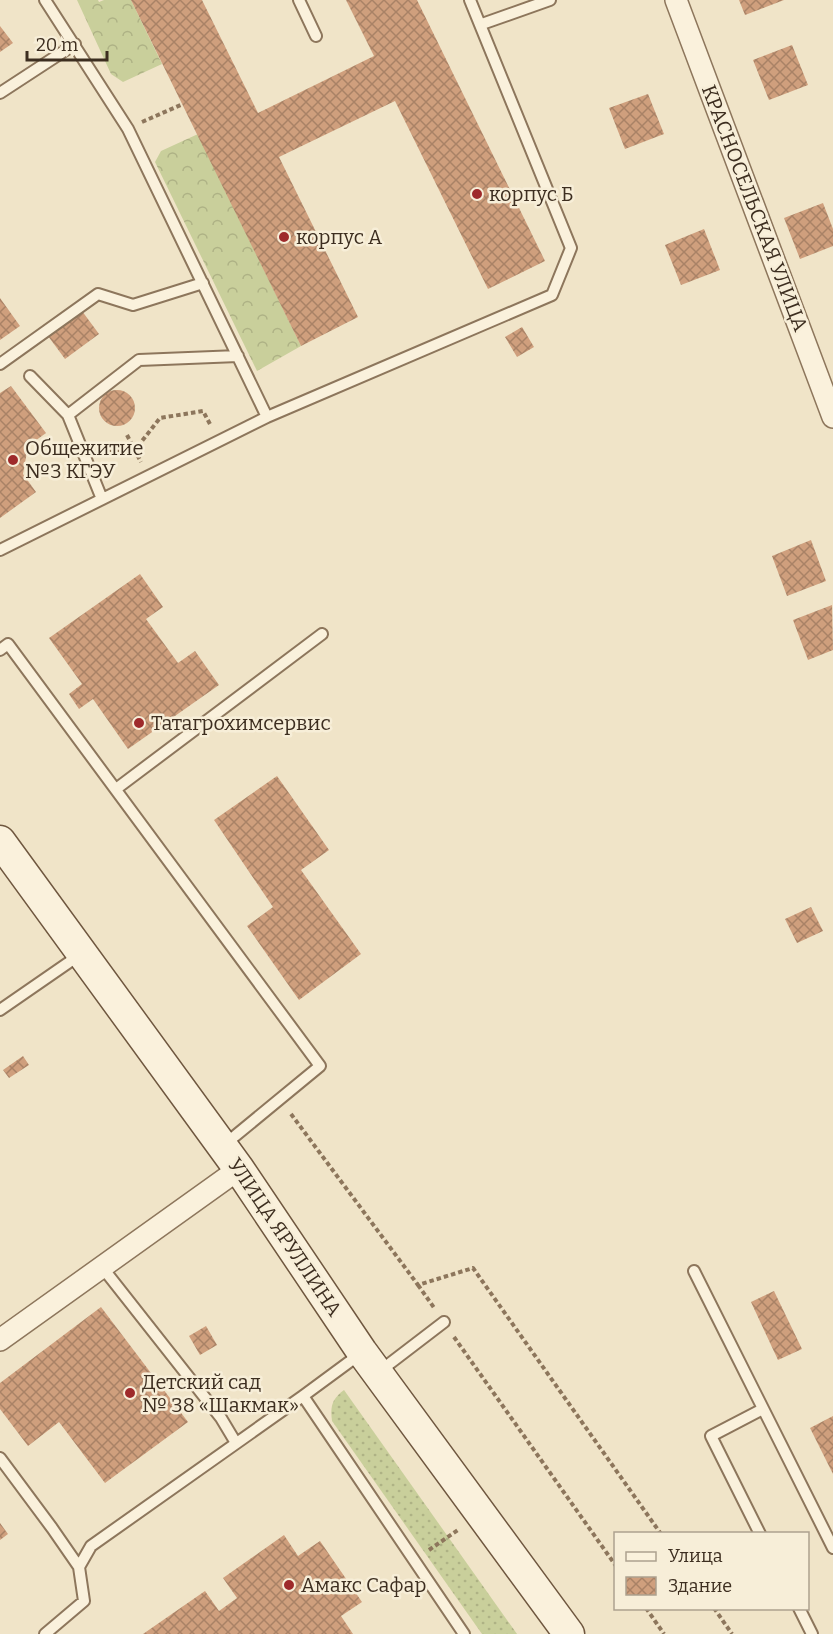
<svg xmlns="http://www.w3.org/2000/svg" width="833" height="1634" font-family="Bitter,serif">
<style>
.grass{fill:url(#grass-dots)}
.forest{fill:url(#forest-crowns)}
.building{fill:url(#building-cross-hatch)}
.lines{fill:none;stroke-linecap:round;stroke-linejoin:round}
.lane-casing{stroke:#8d765c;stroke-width:14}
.street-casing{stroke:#8d765c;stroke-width:24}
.secondary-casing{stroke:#6f573f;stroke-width:33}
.path{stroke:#8d765c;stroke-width:4;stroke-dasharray:4.5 3;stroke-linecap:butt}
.lane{stroke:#faf1dc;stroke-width:10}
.street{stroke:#faf1dc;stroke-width:21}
.secondary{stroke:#faf1dc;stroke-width:30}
.poi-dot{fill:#9e2a2b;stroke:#f7eed8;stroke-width:2}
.labels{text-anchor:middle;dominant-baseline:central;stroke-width:5;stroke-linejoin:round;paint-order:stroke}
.poi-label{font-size:20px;fill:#3d2e20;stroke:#f7eed8;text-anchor:start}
.street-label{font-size:20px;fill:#3d2e20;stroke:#f7eed8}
</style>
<defs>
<pattern id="grass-dots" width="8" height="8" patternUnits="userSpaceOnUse" patternTransform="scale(1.5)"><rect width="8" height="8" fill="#c9cf9b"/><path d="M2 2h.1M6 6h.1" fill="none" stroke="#aeb285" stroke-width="1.8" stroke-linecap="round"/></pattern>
<pattern id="forest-crowns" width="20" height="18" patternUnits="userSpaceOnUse" patternTransform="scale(1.5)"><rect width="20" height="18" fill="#c9cf9b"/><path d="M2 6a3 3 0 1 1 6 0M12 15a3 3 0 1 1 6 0" fill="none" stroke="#aeb285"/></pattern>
<pattern id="building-cross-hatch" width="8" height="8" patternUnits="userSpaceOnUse" patternTransform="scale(1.5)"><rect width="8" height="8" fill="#cf9f7d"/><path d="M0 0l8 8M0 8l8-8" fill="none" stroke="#a98266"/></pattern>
</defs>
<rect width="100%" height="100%" fill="#f0e4c8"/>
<path class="grass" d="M344,1390L517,1634H482L332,1421C330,1406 332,1399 344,1390Z"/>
<path class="forest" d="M77,0H98L99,2L104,0H131L162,64L123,82L111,74Z
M198,134L301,346L257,371L155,162L161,151Z"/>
<path class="building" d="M131,0H202L258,113L374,56L346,0H417L545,261L488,289L395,101L279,157L358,317L301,346Z
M739,0H784L745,15Z
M0,26L13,43L0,52Z
M792,45L808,85L769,100L753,60Z
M648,94L664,134L625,149L609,108Z
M823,203L833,229V246L800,259L784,218Z
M704,229L720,270L681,285L665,245Z
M0,298L20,326L0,340Z
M82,311L99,334L65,359L48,336Z
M522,327L534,347L517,357L505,337Z
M11,386L46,433L28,446L23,474L36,492L0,518V393Z
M99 408a18 18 0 1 1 36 0a18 18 0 1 1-36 0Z
M811,540L826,581L787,596L772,556Z
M140,574L163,607L146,619L178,663L195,651L219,685L128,749L93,699L79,709L69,694L82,684L49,638Z
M832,605L833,650L808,660L793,620Z
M277,776L329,850L301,870L361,954L299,1000L247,926L273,907L214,820Z
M811,907L823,931L797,943L785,919Z
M23,1056L29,1065L9,1078L3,1070Z
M774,1291L802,1349L778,1360L751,1302Z
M101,1307L188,1422L105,1483L59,1422L28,1446L0,1409V1383Z
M206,1326L217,1345L200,1355L189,1336Z
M833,1416V1474L810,1428Z
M0,1523L8,1534L0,1540Z
M284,1535L298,1556L320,1541L362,1602L341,1616L353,1634H143L205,1591L219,1611L237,1598L223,1578Z"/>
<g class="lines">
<g class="lane-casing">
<path id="lane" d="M299,0L316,36
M482,24L550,0
M0,93L75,44
M0,364L98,294L133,305L203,283
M30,376L68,415L102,499
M68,415L139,360L238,356
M267,417L552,295L571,248L470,0
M0,550L267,417L128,129L45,0
M0,650L8,644L320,1066L224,1145
M116,789L322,634
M0,1010L81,954
M102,1267L221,1418L236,1443
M694,1271L833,1548
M380,1371L444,1322
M303,1396L464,1634
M0,1458L52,1528L79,1567
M760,1534L711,1436L763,1409
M799,1608L812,1634
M45,1634L84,1601L79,1567L91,1546L303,1396L360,1354"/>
</g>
<g class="street-casing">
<path id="street" d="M676,0L833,417
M0,1340L239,1169"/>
</g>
<g class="secondary-casing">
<path id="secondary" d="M0,841L239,1169L362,1352L569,1634"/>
</g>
<path class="path" d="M142,122L183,104
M127,435L141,462
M102,452L135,450L160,418L203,411L211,426
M291,1114L418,1285L473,1268L661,1534
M418,1285L435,1309
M454,1337L616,1566
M429,1550L458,1530
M646,1608L664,1634
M714,1608L732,1634"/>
<use href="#lane" class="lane"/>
<use href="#street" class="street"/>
<use href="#secondary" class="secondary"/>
</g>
<g class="poi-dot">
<circle cx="477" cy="194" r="6"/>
<circle cx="284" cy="237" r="6"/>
<circle cx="13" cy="460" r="6"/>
<circle cx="139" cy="723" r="6"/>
<circle cx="130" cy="1393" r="6"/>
<circle cx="289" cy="1585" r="6"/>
</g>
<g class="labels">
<g class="poi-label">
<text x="489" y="194">корпус Б</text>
<text x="296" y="237">корпус А</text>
<text x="25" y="448">Общежитие<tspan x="25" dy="23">№3 КГЭУ</tspan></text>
<text x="151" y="723">Татагрохимсервис</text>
<text x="142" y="1382">Детский сад<tspan x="142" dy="23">№ 38 «Шакмак»</tspan></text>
<text x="301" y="1585">Амакс Сафар</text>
</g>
<g class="street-label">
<text transform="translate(755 208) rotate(69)">КРАСНОСЕЛЬСКАЯ УЛИЦА</text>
<text transform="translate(285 1237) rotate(56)">УЛИЦА ЯРУЛЛИНА</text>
</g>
</g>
<rect x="614" y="1532" width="195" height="78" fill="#f7eed8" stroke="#ada18e" stroke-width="1.5"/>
<rect x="626" y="1552" width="30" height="9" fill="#faf1dc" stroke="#ada18e" stroke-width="1.5"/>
<text x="668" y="1562" font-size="18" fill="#3d2e20">Улица</text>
<rect x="626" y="1577" width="30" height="18" fill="url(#building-cross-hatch)" stroke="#ada18e" stroke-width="1.5"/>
<text x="668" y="1592" font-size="18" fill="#3d2e20">Здание</text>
<path d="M27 51v9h80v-9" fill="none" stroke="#3d2e20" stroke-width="3"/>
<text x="36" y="51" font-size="18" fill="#3d2e20" stroke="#f7eed8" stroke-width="4.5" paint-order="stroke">20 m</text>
</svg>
